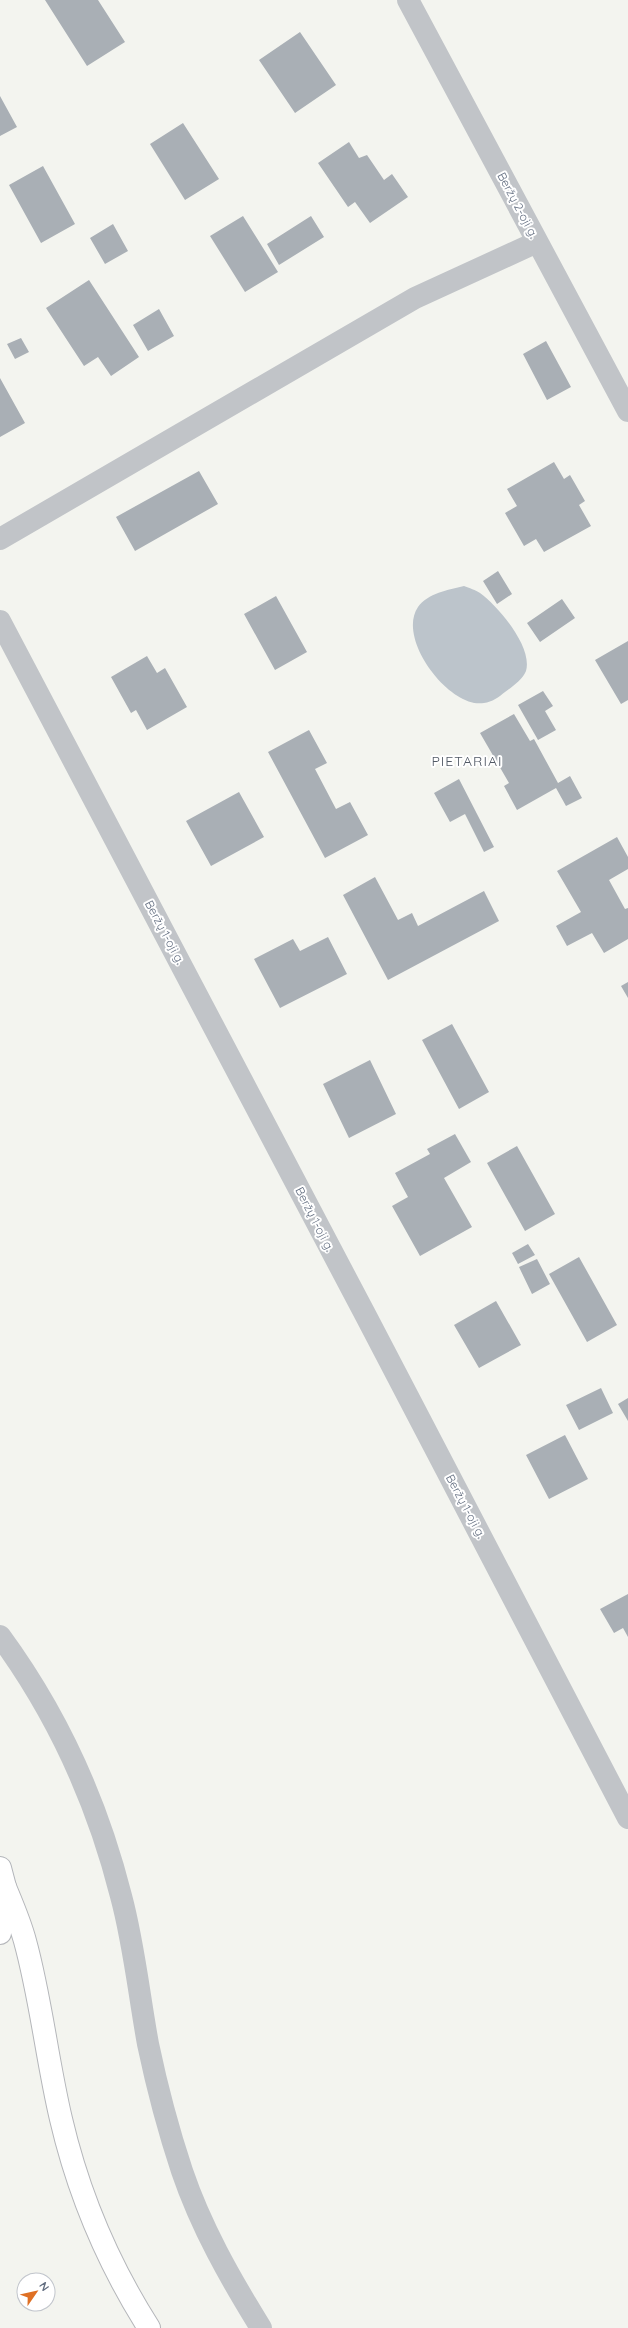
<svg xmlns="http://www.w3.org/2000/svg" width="628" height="2328" font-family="Quicksand,sans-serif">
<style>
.water{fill:#bcc4cb}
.building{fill:#a9afb5}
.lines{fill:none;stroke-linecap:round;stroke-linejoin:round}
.primary-casing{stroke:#b2b5ba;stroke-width:24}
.motorway-casing{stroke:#b4b6ba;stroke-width:24}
.minor{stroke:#c1c4c8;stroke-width:22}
.primary{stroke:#fff;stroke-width:22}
.motorway{stroke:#fff;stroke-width:22}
.labels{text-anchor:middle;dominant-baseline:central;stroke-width:4;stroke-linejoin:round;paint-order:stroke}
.street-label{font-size:12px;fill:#636e80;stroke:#fff}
.quarter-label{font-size:14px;letter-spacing:1px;fill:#515965;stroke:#fff}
</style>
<rect width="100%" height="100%" fill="#f3f4ef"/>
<path class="water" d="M464,586C469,588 476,590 480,593C498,606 533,647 526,671C523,679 512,687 505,692C499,697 492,702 484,703C450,709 396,639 418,607C428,593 448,590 464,586Z"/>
<path class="building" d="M45,0H98L125,42L87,66Z
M300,32L336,85L295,113L259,60Z
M0,96L17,127L0,136Z
M183,123L219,179L185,200L150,144Z
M349,142L359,158L367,155L384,180L392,174L408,197L370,223L355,202L348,207L318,163Z
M43,166L75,224L41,243L9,185Z
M243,216L278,272L245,292L210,236Z
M311,216L324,237L279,265L267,244Z
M113,224L128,251L105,264L90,238Z
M89,280L139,357L111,376L98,357L84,366L46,308Z
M159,309L174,336L148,351L133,325Z
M21,338L29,352L15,359L7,344Z
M546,341L571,387L547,400L523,354Z
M0,378L25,423L0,437Z
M554,462L564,479L570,475L585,501L579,505L591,526L544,552L536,539L524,546L505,513L517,506L507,489Z
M199,471L218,504L135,551L116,517Z
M498,571L512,594L497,604L483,581Z
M276,596L307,652L275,670L244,614Z
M562,599L575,618L540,642L527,623Z
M628,641V700L621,704L595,660Z
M147,656L157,673L165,668L187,707L147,730L136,710L131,713L111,677Z
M543,691L553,706L545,711L556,730L538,740L518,705Z
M514,714L530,741L534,739L558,783L570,776L582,798L566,806L556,788L517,810L504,786L509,783L480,733Z
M309,730L327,763L315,769L336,809L350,802L368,835L325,858L268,752Z
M459,779L494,847L484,852L465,814L450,822L434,793Z
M239,792L264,837L211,866L186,821Z
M617,837L628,857V869L609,880L625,909L628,908V939L604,953L592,933L567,946L556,926L581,912L557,871Z
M375,877L398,920L412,913L418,926L484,891L499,921L388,980L343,895Z
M328,937L347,974L280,1008L254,959L293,939L300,951Z
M628,982V998L621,986Z
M452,1024L489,1092L459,1109L422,1040Z
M370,1060L396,1114L349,1138L323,1084Z
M455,1134L471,1162L444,1178L472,1227L420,1256L392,1206L408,1197L395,1173L430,1154L427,1149Z
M517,1146L555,1214L525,1231L487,1163Z
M528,1244L535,1255L518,1264L512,1253Z
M579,1257L617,1325L587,1342L549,1274Z
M537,1259L550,1284L532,1294L519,1267Z
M496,1301L521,1345L479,1368L454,1325Z
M601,1388L613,1413L579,1430L566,1405Z
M628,1398V1421L618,1404Z
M565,1435L588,1479L549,1499L526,1455Z
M628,1594V1637L623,1628L614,1633L600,1609Z"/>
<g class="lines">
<g class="primary-casing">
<path id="primary" d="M0,1868L5,1887"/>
</g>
<g class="motorway-casing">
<path id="motorway" d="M5,1887C12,1904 20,1922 25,1941C41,1999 47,2060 61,2119C78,2192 109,2265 149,2328
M0,1933L5,1890"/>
</g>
<path class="minor" d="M408,0L628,411
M0,539L415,298L537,242
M0,621C211,1020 420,1418 628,1818
M0,1636C58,1715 97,1801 121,1896C134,1944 139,1995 148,2044C157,2087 168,2129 182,2171C201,2227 230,2278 261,2328"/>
<use href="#primary" class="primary"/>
<use href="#motorway" class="motorway"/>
</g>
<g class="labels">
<g class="street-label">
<text transform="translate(518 205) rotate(62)">Beržų 2-oji g.</text>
<text transform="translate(165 932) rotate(62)">Beržų 1-oji g.</text>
<text transform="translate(315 1219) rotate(63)">Beržų 1-oji g.</text>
<text transform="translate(466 1506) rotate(62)">Beržų 1-oji g.</text>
</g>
<g class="quarter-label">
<text x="467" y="761">PIETARIAI</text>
</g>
</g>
<g transform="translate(36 2292) rotate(56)"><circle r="19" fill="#ffffff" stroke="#c1c5cc"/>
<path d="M0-3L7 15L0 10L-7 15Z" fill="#df7024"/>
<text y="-6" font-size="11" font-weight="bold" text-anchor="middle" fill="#636e80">N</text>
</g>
</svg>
